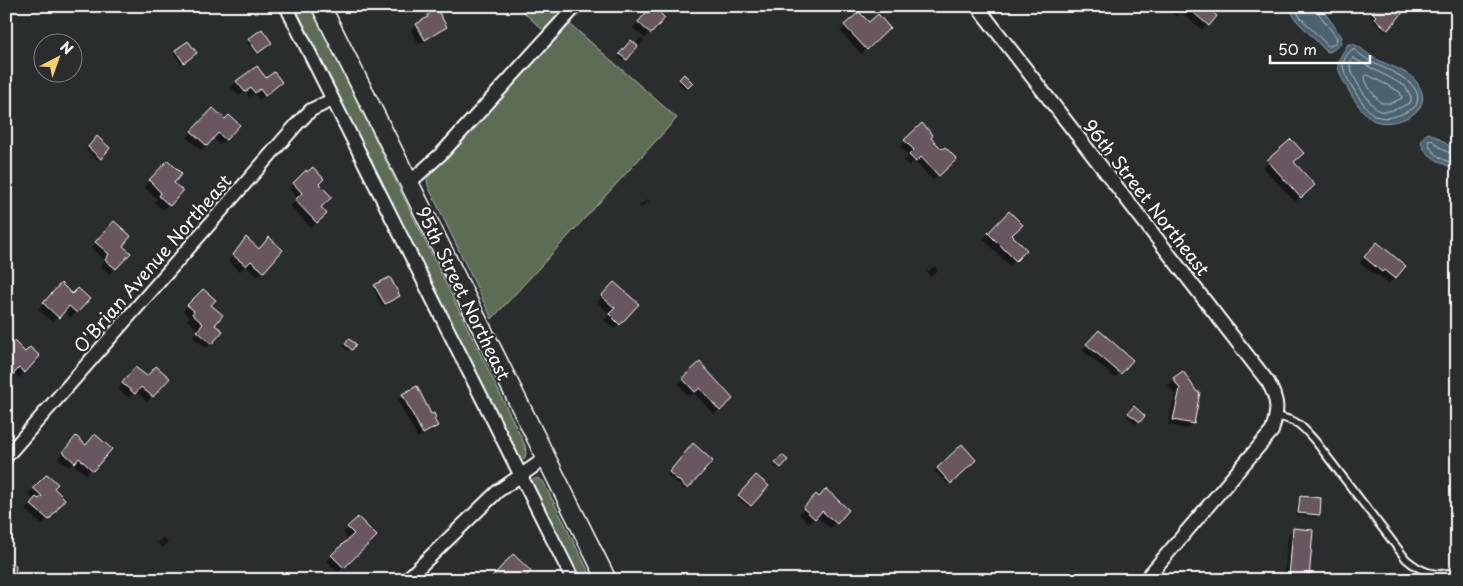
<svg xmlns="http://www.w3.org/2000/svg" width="1463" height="586" font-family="'Playpen Sans',sans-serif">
  <rect width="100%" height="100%" fill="#2a2d2e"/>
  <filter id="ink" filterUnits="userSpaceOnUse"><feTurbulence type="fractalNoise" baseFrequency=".02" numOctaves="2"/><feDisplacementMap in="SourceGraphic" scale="10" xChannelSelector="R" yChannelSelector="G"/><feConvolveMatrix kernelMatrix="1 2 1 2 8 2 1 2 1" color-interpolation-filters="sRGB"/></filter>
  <g filter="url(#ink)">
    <g fill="#5e6c54" stroke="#aeb6aa">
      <path d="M295 6H310L525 445 526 454 524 459 516 454Z"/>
      <path d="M517 6H568L545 32Z"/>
      <path d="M570 24 677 118 492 319 428 186 427 179 432 173Z"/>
      <path d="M537 478 543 481 593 580H578L531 485V481Z"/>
    </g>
    <g fill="#4c6370" stroke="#94a1a9">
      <path d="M1288 6H1320L1342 37 1340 45 1330 52 1326 51 1296 20Z"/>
      <path d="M1348 44C1358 43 1363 51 1371 56 1384 64 1400 68 1412 77 1417 81 1420 87 1422 93 1428 115 1392 127 1375 121 1363 117 1338 77 1338 65 1339 57 1344 51 1348 44Z"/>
      <path d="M1428 133C1435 134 1449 147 1457 151V170C1446 166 1406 147 1428 133Z"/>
    </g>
    <g fill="#0007">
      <path d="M646 6H667L660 14 650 33 645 38 633 28 647 13 644 11 647 9 645 8Z"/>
      <path d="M1165 6H1204L1215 16 1202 30 1181 12 1176 17Z"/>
      <path d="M1378 6 1404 9 1385 31 1373 21 1374 19 1370 15Z"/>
      <path d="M437 11 446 27 440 32 419 44 411 30 427 16Z"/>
      <path d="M868 24 883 34 861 54 840 31 845 26Z"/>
      <path d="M641 38 644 41 638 47 637 45 623 61 618 57 629 44H635Z"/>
      <path d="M249 40 268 45 255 54 247 42Z"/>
      <path d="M176 51 193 55 181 64 174 53Z"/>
      <path d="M684 76 692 83 685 90 678 82Z"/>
      <path d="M266 80 275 87 259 100 254 93 249 97 245 92 239 96 231 87 237 82Z"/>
      <path d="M207 115 225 139 220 145 213 138 201 150 187 138Z"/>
      <path d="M922 125 929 138 942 151 955 159 933 180 914 161 909 166 904 161 909 156 900 147Z"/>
      <path d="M97 138 108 148 97 160 86 150Z"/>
      <path d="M1291 140 1292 162 1313 185 1295 202 1263 167Z"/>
      <path d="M168 162 173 183 181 191 163 210 154 202 157 199 144 187Z"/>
      <path d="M306 172 317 184 320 207 326 214 311 228 290 206 298 199 289 189Z"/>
      <path d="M648 199 649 201 641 208 639 206Z"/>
      <path d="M1009 213 1010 235 1025 250 1010 266 983 239Z"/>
      <path d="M109 228 121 246 129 253 110 274 100 266 105 260 91 248Z"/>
      <path d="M246 239 259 250H281L258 277 245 266 240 271 228 261Z"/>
      <path d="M1372 249 1404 267 1389 284 1378 275 1376 276 1360 263Z"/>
      <path d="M935 266 938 271 930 277 927 272Z"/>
      <path d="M614 284 619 324 614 329 604 320 610 314 597 302Z"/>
      <path d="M375 286 398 296 382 306 373 288Z"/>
      <path d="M55 290 72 295 88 299 71 318 63 311 52 322 38 309Z"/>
      <path d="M203 291 210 305 213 325 211 343 206 348 193 337 198 330 187 320 190 317 183 311Z"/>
      <path d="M1094 337 1120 373 1115 378 1082 350Z"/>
      <path d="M346 343 351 349 349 351 343 347Z"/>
      <path d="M6 349 25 353 39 356 19 378 13 372 6 380Z"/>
      <path d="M700 363 726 404 714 415 694 393 689 397 678 384Z"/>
      <path d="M1183 373 1196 393H1199L1192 424 1187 429 1168 425 1175 395 1168 385Z"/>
      <path d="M130 374 152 396 147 402 135 391 129 398 118 389Z"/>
      <path d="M403 395 433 419 436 426 431 432 417 438 398 400Z"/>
      <path d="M1134 408 1143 416 1136 424 1127 416Z"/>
      <path d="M71 443 85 446 110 449 86 475 73 463 69 467 58 458Z"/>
      <path d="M693 445 711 461 685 490 667 475Z"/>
      <path d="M961 446 974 460 948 485 935 471Z"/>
      <path d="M782 457 786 460 777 469 774 466Z"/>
      <path d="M756 476 767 486 748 507 737 498Z"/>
      <path d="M36 485 52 489 64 499 42 525 25 510 35 500 28 494Z"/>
      <path d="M816 496 836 523 830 528 816 516 809 523 799 514Z"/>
      <path d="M1300 497 1319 515 1316 517 1296 515 1298 500Z"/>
      <path d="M358 519 375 536 338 573 327 561 349 540 343 533Z"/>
      <path d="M1294 529 1308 578 1306 580H1284L1288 535Z"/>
      <path d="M163 537 168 542 163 548 157 543Z"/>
      <path d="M303 570 306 572 299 578 297 576Z"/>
    </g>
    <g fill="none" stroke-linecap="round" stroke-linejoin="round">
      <g stroke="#b7c1c6" stroke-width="1">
        <path d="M1294 6 1300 17 1328 46H1331L1336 42 1337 38 1317 11V6"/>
        <path d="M1353 49C1358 52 1363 57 1368 60 1382 69 1424 80 1417 103 1416 108 1410 110 1406 112 1398 116 1385 120 1376 116 1366 112 1343 75 1343 65 1344 58 1348 52 1353 49Z"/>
        <path d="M1353 58 1405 86 1411 97V102C1402 107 1391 113 1380 111 1372 109 1350 74 1350 65 1350 62 1351 61 1353 58Z"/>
        <path d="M1368 75 1400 92 1402 98 1392 103H1381C1374 95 1365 85 1365 76Z"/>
        <path d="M1457 155C1447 154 1438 146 1431 139L1428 140C1430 155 1444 160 1457 165"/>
      </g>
    </g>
    <g fill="#685761" stroke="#fff">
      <path d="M650 6H669L663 13 656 7 655 8 665 18 651 34 638 22 651 7Z"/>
      <path d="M1175 6H1206L1217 16 1209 26 1187 7 1182 12Z"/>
      <path d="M1377 6H1403L1406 9 1388 30 1374 18 1376 16 1372 12Z"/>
      <path d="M437 9 447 27 425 40 416 24 428 17 427 15Z"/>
      <path d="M859 12 869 22 878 14 890 28 867 50 844 25Z"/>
      <path d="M262 29 272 43 258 53 248 39Z"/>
      <path d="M631 40 638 46 627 60 619 54Z"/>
      <path d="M188 41 197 53 184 63 175 50Z"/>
      <path d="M257 66 266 78 274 72 282 82 265 96 260 89 255 93 251 88 245 92 236 81Z"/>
      <path d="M684 74 693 83 688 88 679 79Z"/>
      <path d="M213 108 225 119 229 115 240 125 226 140 218 133 207 146 191 131Z"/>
      <path d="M922 123 933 135 931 138 942 149 945 147 957 159 939 176 921 157 916 162 909 155 914 150 904 140Z"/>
      <path d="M97 136 110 148 101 159 88 147Z"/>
      <path d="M1291 139 1304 153 1294 162 1315 185 1301 198 1267 160Z"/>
      <path d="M168 160 182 174 174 183 183 191 170 206 159 196 161 193 149 180Z"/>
      <path d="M313 167 324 179 319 184 332 197 321 207 327 214 317 223 295 200 302 193 293 183 306 170 307 172Z"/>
      <path d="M1009 211 1023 225 1012 235 1027 250 1016 261 988 233Z"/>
      <path d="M114 221 131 236 123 246 131 253 116 269 105 260 109 254 95 242Z"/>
      <path d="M246 237 259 249 269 237 283 250 264 272 251 261 246 266 233 255Z"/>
      <path d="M1377 242 1406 266 1395 279 1384 270 1382 272 1364 257Z"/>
      <path d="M390 277 400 296 385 304 374 285Z"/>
      <path d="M614 282 639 304 620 325 609 314 615 308 601 296Z"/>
      <path d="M61 283 72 294 78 288 90 299 77 313 69 306 59 318 43 303Z"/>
      <path d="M203 289 216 300 211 305 223 315 215 325 223 331 212 344 197 331 203 324 192 314 194 311 187 305Z"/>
      <path d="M1099 330 1133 360 1121 374 1086 344Z"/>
      <path d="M349 339 356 344 352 350 345 344Z"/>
      <path d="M13 340 25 352 30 347 40 356 25 373 19 368 10 378 6 375V347Z"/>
      <path d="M700 362 733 399 720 411 700 388 695 392 682 378Z"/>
      <path d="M156 366 170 378 153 397 141 387 135 394 122 383 135 367 147 376Z"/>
      <path d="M1183 371 1197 392H1200L1194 424 1173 420 1180 389 1173 378Z"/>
      <path d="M417 386 431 414 434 413 436 418 434 419 438 426 423 434 402 394Z"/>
      <path d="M1134 406 1145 416 1140 422 1128 413Z"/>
      <path d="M95 434 112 449 93 471 79 458 75 463 63 452 76 436 86 445Z"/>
      <path d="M693 443 713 461 688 489 669 472Z"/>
      <path d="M962 444 976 460 951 484 937 468Z"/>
      <path d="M782 455 788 460 781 468 775 463Z"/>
      <path d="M47 474 58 484 54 488 65 499 49 520 30 504 36 497 39 499 42 496 33 488Z"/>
      <path d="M756 475 769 486 751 506 738 495Z"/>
      <path d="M826 489 849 510 837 524 822 511 815 519 803 508 816 494 819 497Z"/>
      <path d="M1300 496 1321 498 1320 515 1298 513Z"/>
      <path d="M358 517 377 536 344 568 331 555 354 534 347 527Z"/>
      <path d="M1293 528 1313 530 1309 579 1289 577Z"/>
      <path d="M513 554 531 571 523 580H489Z"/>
      <path d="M6 564 16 565 15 580H6Z"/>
    </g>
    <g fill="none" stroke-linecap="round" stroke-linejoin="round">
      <defs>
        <path id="service" d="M1276 416C1299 421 1301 425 1316 442L1406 559C1421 572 1436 578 1457 571"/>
        <g id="minor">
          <path d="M286 6 573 580"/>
          <path d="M977 6 1268 382C1279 402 1278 410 1272 431L1145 580"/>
          <path d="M409 183 442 153 576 6"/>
          <path d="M6 457 298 123 311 110 332 100"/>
          <path d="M406 580 498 491 546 458"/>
        </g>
        <path id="secondary" d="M321 6 607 580"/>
      </defs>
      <use href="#service" stroke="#fff" stroke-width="10"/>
      <use href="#minor" stroke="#fff" stroke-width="16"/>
      <use href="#secondary" stroke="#fff" stroke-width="21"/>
      <use href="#service" stroke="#2a2d2e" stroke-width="6"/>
      <use href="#minor" stroke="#2a2d2e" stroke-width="12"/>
      <use href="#secondary" stroke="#2a2d2e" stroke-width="18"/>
    </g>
  </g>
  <g text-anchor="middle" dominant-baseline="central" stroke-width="4.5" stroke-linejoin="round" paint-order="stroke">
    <g font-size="18" fill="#fff" stroke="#2a2d2e">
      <text transform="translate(1147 197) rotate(52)">96th Street Northeast</text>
      <text transform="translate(152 263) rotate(-49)">O'Brian Avenue Northeast</text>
      <text transform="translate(464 293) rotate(64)">95th Street Northeast</text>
    </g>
  </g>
  <rect width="1463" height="586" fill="none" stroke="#2a2d2e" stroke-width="25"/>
  <rect x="12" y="12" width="1438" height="561" fill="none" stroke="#fff" stroke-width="2" filter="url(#ink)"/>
  <g transform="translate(58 58) rotate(41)"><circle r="24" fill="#2a2d2e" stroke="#7f8182"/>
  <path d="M0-4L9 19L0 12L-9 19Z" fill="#ffd166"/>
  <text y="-8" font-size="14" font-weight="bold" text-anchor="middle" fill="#ffffff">N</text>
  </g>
  <path d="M1270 55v8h100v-8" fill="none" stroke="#ffffff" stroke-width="2.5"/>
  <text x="1278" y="55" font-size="15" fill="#ffffff" stroke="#2a2d2e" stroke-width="4" paint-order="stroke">50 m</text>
</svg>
